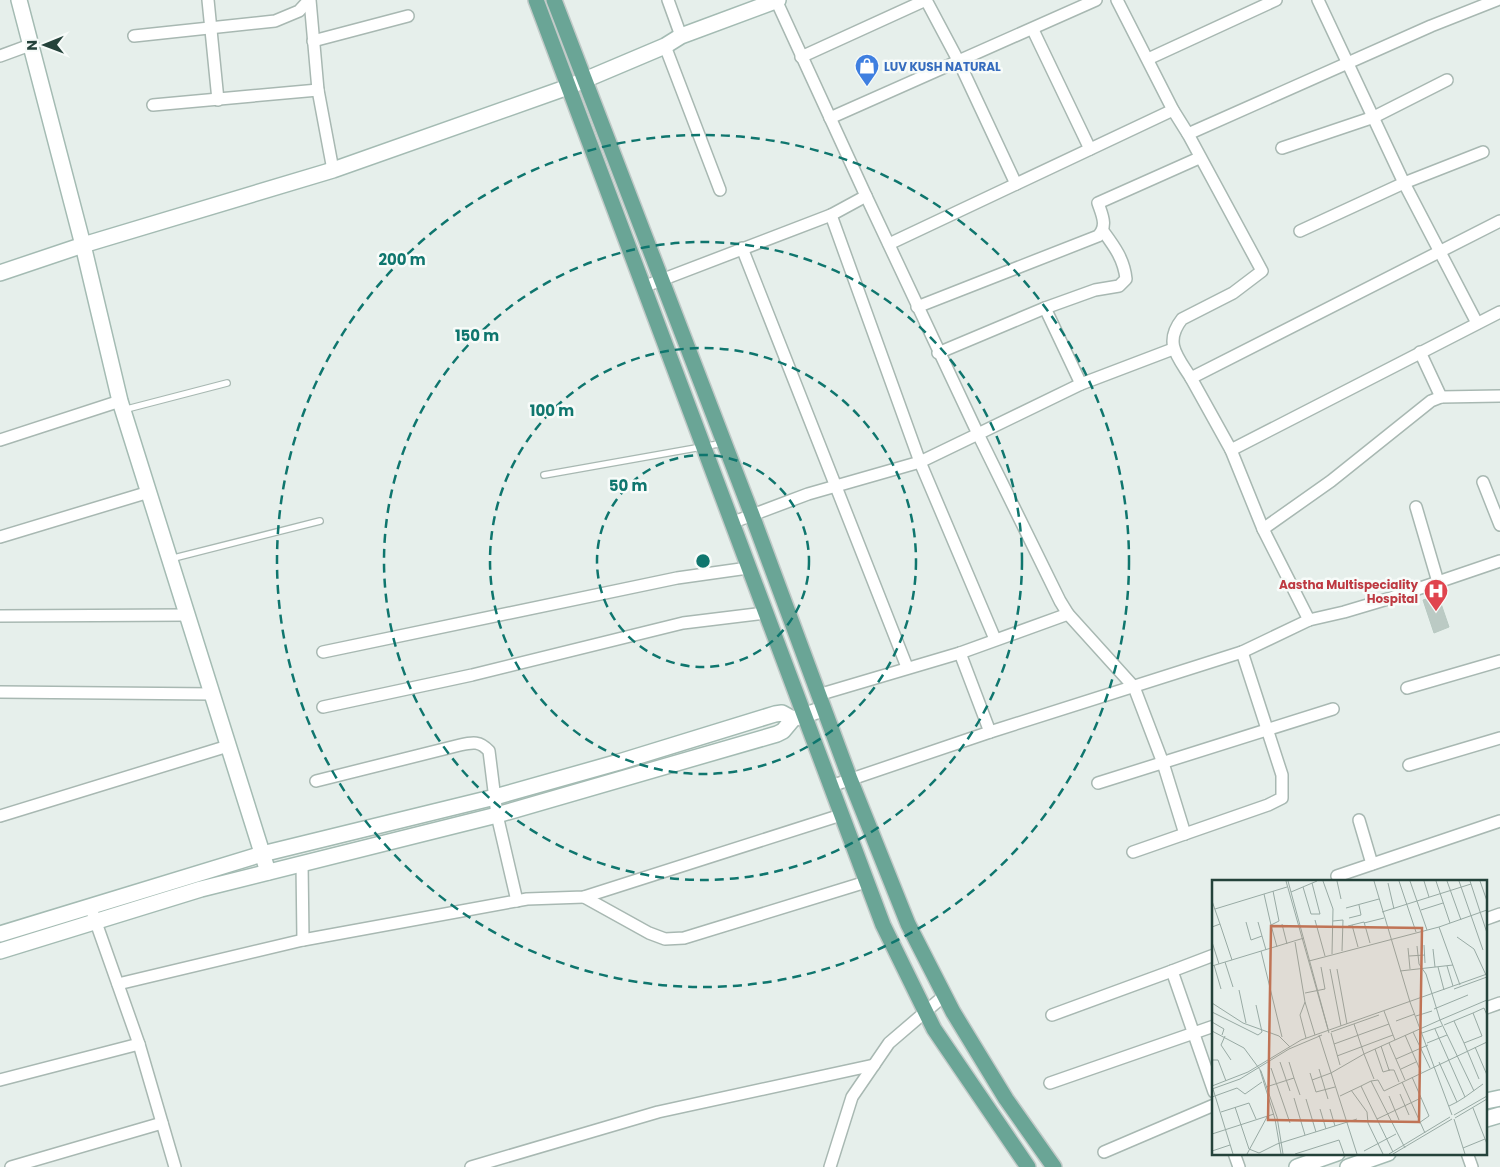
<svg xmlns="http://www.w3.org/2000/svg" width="1500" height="1167" font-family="Poppins,sans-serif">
  <rect width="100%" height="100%" fill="#e6efeb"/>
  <path fill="#bbcac4" stroke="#b8c9c2" d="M1438 595 1449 627 1434 633 1423 600Z"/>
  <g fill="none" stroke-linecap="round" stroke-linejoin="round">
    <defs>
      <g id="lane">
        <path d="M123 410 227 383"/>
        <path d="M544 475 724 443"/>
        <path d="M170 559 320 521"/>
      </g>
      <g id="street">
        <path d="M208 0 218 100"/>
        <path d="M310 0 318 90 333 170"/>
        <path d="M668 0 681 36"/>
        <path d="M776 0 866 196 831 215"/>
        <path d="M1117 0 1173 110 1188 134 1262 271 1233 293 1182 319C1163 343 1178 357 1191 378L1500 221"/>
        <path d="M1318 0 1404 183 1477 323"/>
        <path d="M1033 30 1090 149"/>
        <path d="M134 36 275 21 299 11 309 0"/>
        <path d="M313 41 408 16"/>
        <path d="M665 46 720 190"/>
        <path d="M0 56 30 45"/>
        <path d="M801 57 926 0 959 62 1016 184"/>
        <path d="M1148 59 1276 0"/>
        <path d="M153 105 318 90"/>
        <path d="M830 118 1096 0"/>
        <path d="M1188 134 1431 26 1497 0"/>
        <path d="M1282 148 1374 117 1447 80"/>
        <path d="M1300 231 1404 183 1483 152"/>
        <path d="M889 244 1173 110"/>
        <path d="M742 248 907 667"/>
        <path d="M643 287 831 215 920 462 995 639"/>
        <path d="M917 307 1098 236C1108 226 1102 215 1098 203L1199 158"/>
        <path d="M1045 308 1081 384"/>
        <path d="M1173 349 1081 384 978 434 1060 601 1068 614 1134 687 1163 763 1185 834"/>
        <path d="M1420 352 1441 397"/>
        <path d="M938 353 1045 308 1095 290 1119 286 1126 279C1124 259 1114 246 1103 231"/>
        <path d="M1191 378 1231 450 1500 312"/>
        <path d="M0 440 120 401"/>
        <path d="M1231 450 1263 529 1309 620"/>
        <path d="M1483 482 1500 525"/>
        <path d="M1416 507 1438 582"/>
        <path d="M731 523 808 494 920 462 978 434 866 196"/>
        <path d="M1263 529 1331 481 1431 401 1441 397 1500 396"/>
        <path d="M0 537 149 492"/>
        <path d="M0 616 188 615"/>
        <path d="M323 652 677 578 748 568"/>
        <path d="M960 653 990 732"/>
        <path d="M1407 688 1500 661"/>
        <path d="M0 692 213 694"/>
        <path d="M818 695 960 653 1068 614"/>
        <path d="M323 707 472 675 683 623 765 613"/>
        <path d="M1409 765 1500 738"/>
        <path d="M316 781 460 745C473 742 480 741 489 751L497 815 517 901"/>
        <path d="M1098 783 1333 709"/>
        <path d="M831 786 990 732 1242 652 1309 620 1344 612 1391 598 1500 561"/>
        <path d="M0 816 228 746"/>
        <path d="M1359 820 1372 864"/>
        <path d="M1133 852 1268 805 1282 798V775L1242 652"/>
        <path d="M302 863 303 940"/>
        <path d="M1337 876 1500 821"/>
        <path d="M584 897 649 933 665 939 684 938 866 882"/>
        <path d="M93 914 139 1044 175 1167"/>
        <path d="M1486 919 1500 914"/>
        <path d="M1214 955 1172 971 1214 1092"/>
        <path d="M118 984 303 940 527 899 584 897 841 815"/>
        <path d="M1486 1008 1500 1003"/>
        <path d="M1052 1015 1172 971"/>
        <path d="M0 1080 139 1044"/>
        <path d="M1050 1083 1214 1026"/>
        <path d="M1104 1152 1214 1105"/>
        <path d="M1234 1153 1239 1167"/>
        <path d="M1467 1153 1472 1167"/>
        <path d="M11 1167 162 1123"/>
        <path d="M471 1167 658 1112 874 1065"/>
        <path d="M830 1167 852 1097 889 1043 945 995"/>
      </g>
      <g id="secondary">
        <path d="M19 0 83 245 120 401 268 872"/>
        <path d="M0 273 83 245 333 170 568 87 665 46 681 36 778 0"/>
        <path d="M0 934 262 854 495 797 619 762 775 714 782 713 793 719"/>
        <path d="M0 951 201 889 497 815 777 734 783 731 793 719 823 709"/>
        <path d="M1486 1101 1500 1098"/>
        <path d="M1486 1119 1500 1115"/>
        <path d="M1297 1167 1337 1153"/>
        <path d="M1348 1167 1388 1153"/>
      </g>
      <g id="primary">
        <path d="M536 0 883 925 934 1029 1028 1167"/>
        <path d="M554 0 752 515 850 779 908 924 953 1012 1006 1099 1054 1167"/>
      </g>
    </defs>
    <use href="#lane" stroke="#a8b8b2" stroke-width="8"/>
    <use href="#street" stroke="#a8b8b2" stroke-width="14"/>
    <use href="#secondary" stroke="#a4bbb3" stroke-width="18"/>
    <use href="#primary" stroke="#c2cac8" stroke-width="18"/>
    <use href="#lane" stroke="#fff" stroke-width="5.5"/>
    <use href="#street" stroke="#fff" stroke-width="11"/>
    <use href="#secondary" stroke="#fff" stroke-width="15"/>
    <use href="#primary" stroke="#6aa596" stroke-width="15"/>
  </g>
  <g fill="none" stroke="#0f766e" stroke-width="2.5" stroke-dasharray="9 6">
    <circle cx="703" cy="561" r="106"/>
    <circle cx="703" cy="561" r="213"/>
    <circle cx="703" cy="561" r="319"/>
    <circle cx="703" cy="561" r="426"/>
  </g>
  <defs>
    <symbol id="shop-pin" viewBox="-11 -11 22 30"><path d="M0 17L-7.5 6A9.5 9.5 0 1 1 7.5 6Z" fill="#3f7fe0" stroke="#f7fbf9"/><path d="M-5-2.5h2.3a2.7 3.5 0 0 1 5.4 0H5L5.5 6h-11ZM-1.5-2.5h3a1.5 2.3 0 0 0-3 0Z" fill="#fff"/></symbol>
    <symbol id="hospital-pin" viewBox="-11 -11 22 30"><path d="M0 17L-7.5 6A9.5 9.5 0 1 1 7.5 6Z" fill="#e0444e" stroke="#f7fbf9"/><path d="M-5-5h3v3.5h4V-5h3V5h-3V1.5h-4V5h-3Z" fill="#fff"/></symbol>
  </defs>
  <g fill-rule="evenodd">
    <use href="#shop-pin" x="853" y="52" width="28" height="38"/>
    <use href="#hospital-pin" x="1422" y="577" width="28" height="38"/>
  </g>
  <g text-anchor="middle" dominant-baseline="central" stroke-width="5" stroke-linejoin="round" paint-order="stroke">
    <g font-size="12" font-weight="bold" fill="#366cbe" stroke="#f7fbf9" text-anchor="start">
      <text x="884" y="66">LUV KUSH NATURAL</text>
    </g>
    <g font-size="12" font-weight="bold" fill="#be3a42" stroke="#f7fbf9" text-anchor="end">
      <text x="1418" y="584">Aastha Multispeciality<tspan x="1418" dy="14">Hospital</tspan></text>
    </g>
  </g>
  <g transform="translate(1212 880)">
    <rect width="275" height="275" fill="#e6efeb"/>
    <path fill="none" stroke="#98aaa4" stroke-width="1" d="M74 1 117 153M76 1 116 149M111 1 121 29 120 74M125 1 129 19M162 1 198 122 240 235M187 1 204 52M198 1 215 50M212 1 217 17M224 1 238 43M235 1 249 40M247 1 271 70M258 1 275 53M268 1 275 21M176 3 182 29M91 7 99 34H108L100 3M79 12 105 1M52 14 59 45 67 41 61 11M0 21 8 44 0 47M134 28 167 19M3 29 75 7M209 30 231 23M170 32 259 4M137 38 149 35 147 25M103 40 113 76M121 41 131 40 130 71M34 42 39 60 50 56M46 42 54 70M152 43 172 38M8 44 20 80M70 44 75 64M59 45 65 67M140 45 146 67M136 46 152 42 158 63M227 47 248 105M245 57 262 69 274 95M0 62 7 84M83 62 93 122 103 155M212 65 213 83M205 66 207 84 214 94 228 140 275 120M196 68 198 89M221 69 223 87M49 71 70 157M197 76 213 75M97 81 227 47 275 30M13 82 21 107M2 85 9 109M0 86 92 58M235 86 241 106M226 87 232 110M118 89 129 146M125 89 135 144M188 91 241 85M242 109 275 97M27 110 34 143M93 113 113 109 109 87M93 122 88 135 94 158M0 123 31 143 67 156 78 167M222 129 256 115M0 132 46 155 50 152 44 125M261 133 272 128 275 135M204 136 220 131M184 141 203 134M242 141 252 163M0 142 12 149 10 155M142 144 152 174 183 160M232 145 261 133 270 156 252 163 267 199M223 149 253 217 245 222M0 151 32 168 49 191 65 237 71 274M119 152 167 135M201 152 218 188M119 153 128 185M210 153 230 146M107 155 145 274M181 155 183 160 228 140 262 211M193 155 209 192M13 156 9 165 19 180M177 163 193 200M215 163 235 155M122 164 177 144M169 166 177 190H182L187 202M263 167 275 195M163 169 171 192 178 190M125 176 181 155 172 131M184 179 216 165M0 180H6L14 201M68 182 78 211M77 182 82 198M227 182 245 222 237 226M59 188 78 243M107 189 116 219M189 189 204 182M48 190 63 239 69 274M98 193 104 212 123 207M200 197 217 236 207 243M100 200 119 193 152 174 162 199M159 201 149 206 181 272M190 202 213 253M0 206 36 192 89 160 275 94M54 207 82 198 88 215M0 209 28 199 77 169 110 155M1 209 21 274M139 210 155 232 156 243 171 274M188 214 197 235M128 216 149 206M177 216 187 240M0 217 25 208 33 214 50 202M253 217 271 204M82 218 93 255M94 219 104 252M23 227 37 269 47 273M261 228 275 264M108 229 114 249M118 229 123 246M9 232 37 223 44 239M242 235 275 216M243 238 275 219M165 239 209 218M242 239 253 274M0 254 62 234M193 268 159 201 166 200 172 211 275 162M251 268 273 259M0 271 18 265M152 271 184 254M47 273 65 264 145 239M35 274 55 237M83 274 127 260 132 274M177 274 238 237M181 274 240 239"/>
    <path fill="#c07456" fill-opacity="0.15" stroke="#c07456" stroke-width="2.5" d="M59 46 210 48 207 242 56 240Z"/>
    <rect width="275" height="275" fill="none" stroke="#24423a" stroke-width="2.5"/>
  </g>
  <circle cx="703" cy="561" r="8" fill="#0f766e" stroke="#f7fbf9" stroke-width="2.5"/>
  <g font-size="15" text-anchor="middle" font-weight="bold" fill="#0f766e" stroke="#f7fbf9" stroke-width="5" stroke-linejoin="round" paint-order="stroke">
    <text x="402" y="265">200 m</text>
    <text x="477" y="341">150 m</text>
    <text x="552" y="416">100 m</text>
    <text x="628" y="491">50 m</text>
  </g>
  <g transform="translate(45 45) rotate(269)" stroke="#f7fbf9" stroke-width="4" paint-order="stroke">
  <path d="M0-4L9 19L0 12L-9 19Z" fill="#24423a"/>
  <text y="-8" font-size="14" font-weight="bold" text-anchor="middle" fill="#24423a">N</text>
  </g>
</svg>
